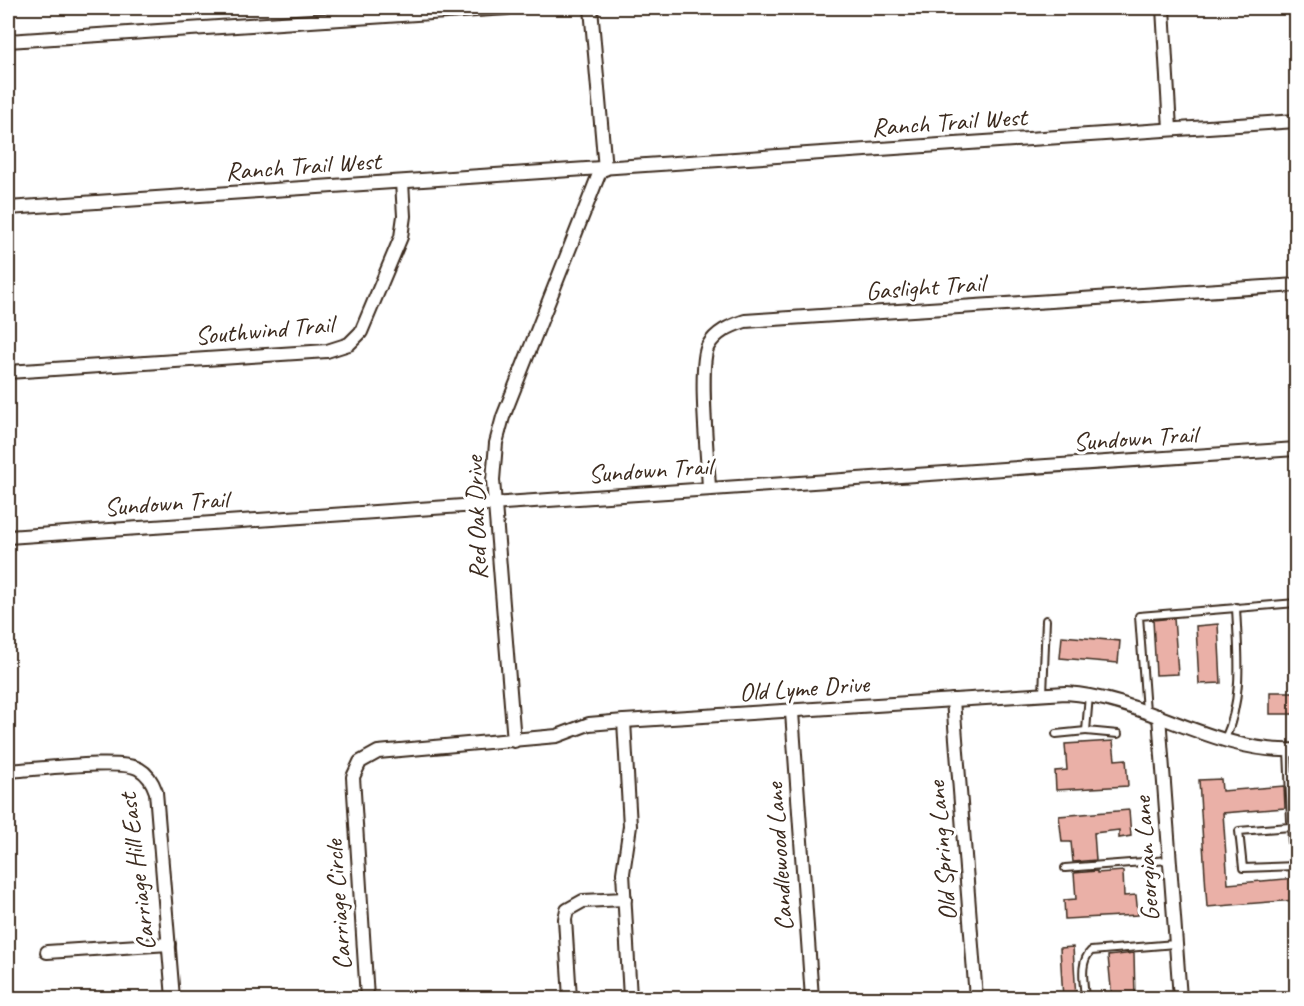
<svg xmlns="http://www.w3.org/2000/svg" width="1304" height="1006" font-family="Caveat,sans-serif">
  <rect width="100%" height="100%" fill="#fff"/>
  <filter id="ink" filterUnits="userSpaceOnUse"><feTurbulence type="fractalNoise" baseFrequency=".0167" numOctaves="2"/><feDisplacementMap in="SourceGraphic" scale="12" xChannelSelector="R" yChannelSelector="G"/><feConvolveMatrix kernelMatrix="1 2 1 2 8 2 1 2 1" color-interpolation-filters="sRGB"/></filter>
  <g filter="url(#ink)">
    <g fill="#eab0a7" stroke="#3b2a1e" stroke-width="1.5">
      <path d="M1174 618 1178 674 1156 675 1153 620Z"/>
      <path d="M1218 624 1221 683 1199 684 1196 626Z"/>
      <path d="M1062 636 1120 641 1118 663 1060 658Z"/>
      <rect x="1270" y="692" width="26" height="22"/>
      <path d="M1113 741 1115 760 1126 759 1128 786 1056 790 1055 771 1067 770 1065 744Z"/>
      <path d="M1221 779 1222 791 1284 786 1285 808 1223 813 1228 884 1296 878V900L1207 907 1199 780Z"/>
      <path d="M1129 810 1131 836 1119 838V830L1094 833 1096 860 1073 862 1071 842H1062L1059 816Z"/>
      <path d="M1097 871V873L1123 871 1124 896 1136 895 1138 915 1065 919 1064 900 1076 899 1074 873Z"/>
      <path d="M1073 947 1076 999H1063L1060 948Z"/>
      <path d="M1134 953 1135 999H1112L1108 956Z"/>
    </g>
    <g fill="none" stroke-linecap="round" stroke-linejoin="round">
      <defs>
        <g id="service">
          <path d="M1043 694 1046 620"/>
          <path d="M1146 711 1139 616 1296 603"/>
          <path d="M1086 731 1118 734"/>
          <path d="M1056 734 1086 731 1089 695"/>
          <path d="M1225 739C1244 697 1238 653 1236 607"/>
          <path d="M1288 750 1293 867"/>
          <path d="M1290 827 1239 831 1243 868 1296 866"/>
          <path d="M1065 868 1169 860"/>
          <path d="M1085 998C1084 983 1079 962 1091 951L1175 944"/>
        </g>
        <g id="minor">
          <path d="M591 8 605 169"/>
          <path d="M1163 8 1170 129"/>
          <path d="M8 41 507 8"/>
          <path d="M8 208 1296 121"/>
          <path d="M8 372 327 351 349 344 361 332 401 237 404 216 402 182"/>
          <path d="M709 488C708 461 698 365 708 346 716 332 730 326 745 321L1296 285"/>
          <path d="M8 537 1296 449"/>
          <path d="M953 700 976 998"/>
          <path d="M792 712 812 998"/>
          <path d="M1159 716 1180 998"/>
          <path d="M624 721 630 826 623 873 630 998"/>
          <path d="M514 741 493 480 496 443 503 417 601 169"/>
          <path d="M8 771C33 770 121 758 139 769 148 774 153 783 156 792L173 998"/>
          <path d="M47 952 169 944"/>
          <path d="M367 998 353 777 360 762 378 752 557 736 589 724 624 721 1066 693C1146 698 1215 754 1296 750"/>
          <path d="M570 998 565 919 567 910 583 901 625 899"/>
        </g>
      </defs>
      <use href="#service" stroke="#3b2a1e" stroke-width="10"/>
      <use href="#minor" stroke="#3b2a1e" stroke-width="16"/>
      <use href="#service" stroke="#fff" stroke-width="6"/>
      <use href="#minor" stroke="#fff" stroke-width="12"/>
    </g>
  </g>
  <g text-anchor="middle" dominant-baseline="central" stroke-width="6" stroke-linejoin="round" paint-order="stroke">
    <g font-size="26" fill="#3b2a1e" stroke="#fff">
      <text transform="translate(949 122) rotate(-4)">Ranch Trail West</text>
      <text transform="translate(303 166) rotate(-4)">Ranch Trail West</text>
      <text transform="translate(925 287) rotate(-4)">Gaslight Trail</text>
      <text transform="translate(264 330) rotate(-5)">Southwind Trail</text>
      <text transform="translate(1135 438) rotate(-4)">Sundown Trail</text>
      <text transform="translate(650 470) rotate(-4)">Sundown Trail</text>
      <text transform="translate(166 503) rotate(-4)">Sundown Trail</text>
      <text transform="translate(476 518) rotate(-92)">Red Oak Drive</text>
      <text transform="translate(804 688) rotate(-4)">Old Lyme Drive</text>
      <text transform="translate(942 851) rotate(-95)">Old Spring Lane</text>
      <text transform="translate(779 857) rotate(-94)">Candlewood Lane</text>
      <text transform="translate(1146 859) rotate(-94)">Georgian Lane</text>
      <text transform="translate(137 872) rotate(-97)">Carriage Hill East</text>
      <text transform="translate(338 905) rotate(-94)">Carriage Circle</text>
    </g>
  </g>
  <rect width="1304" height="1006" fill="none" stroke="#fff" stroke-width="30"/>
  <rect x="15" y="15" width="1274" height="976" fill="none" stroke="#3b2a1e" stroke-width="2" filter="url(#ink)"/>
</svg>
